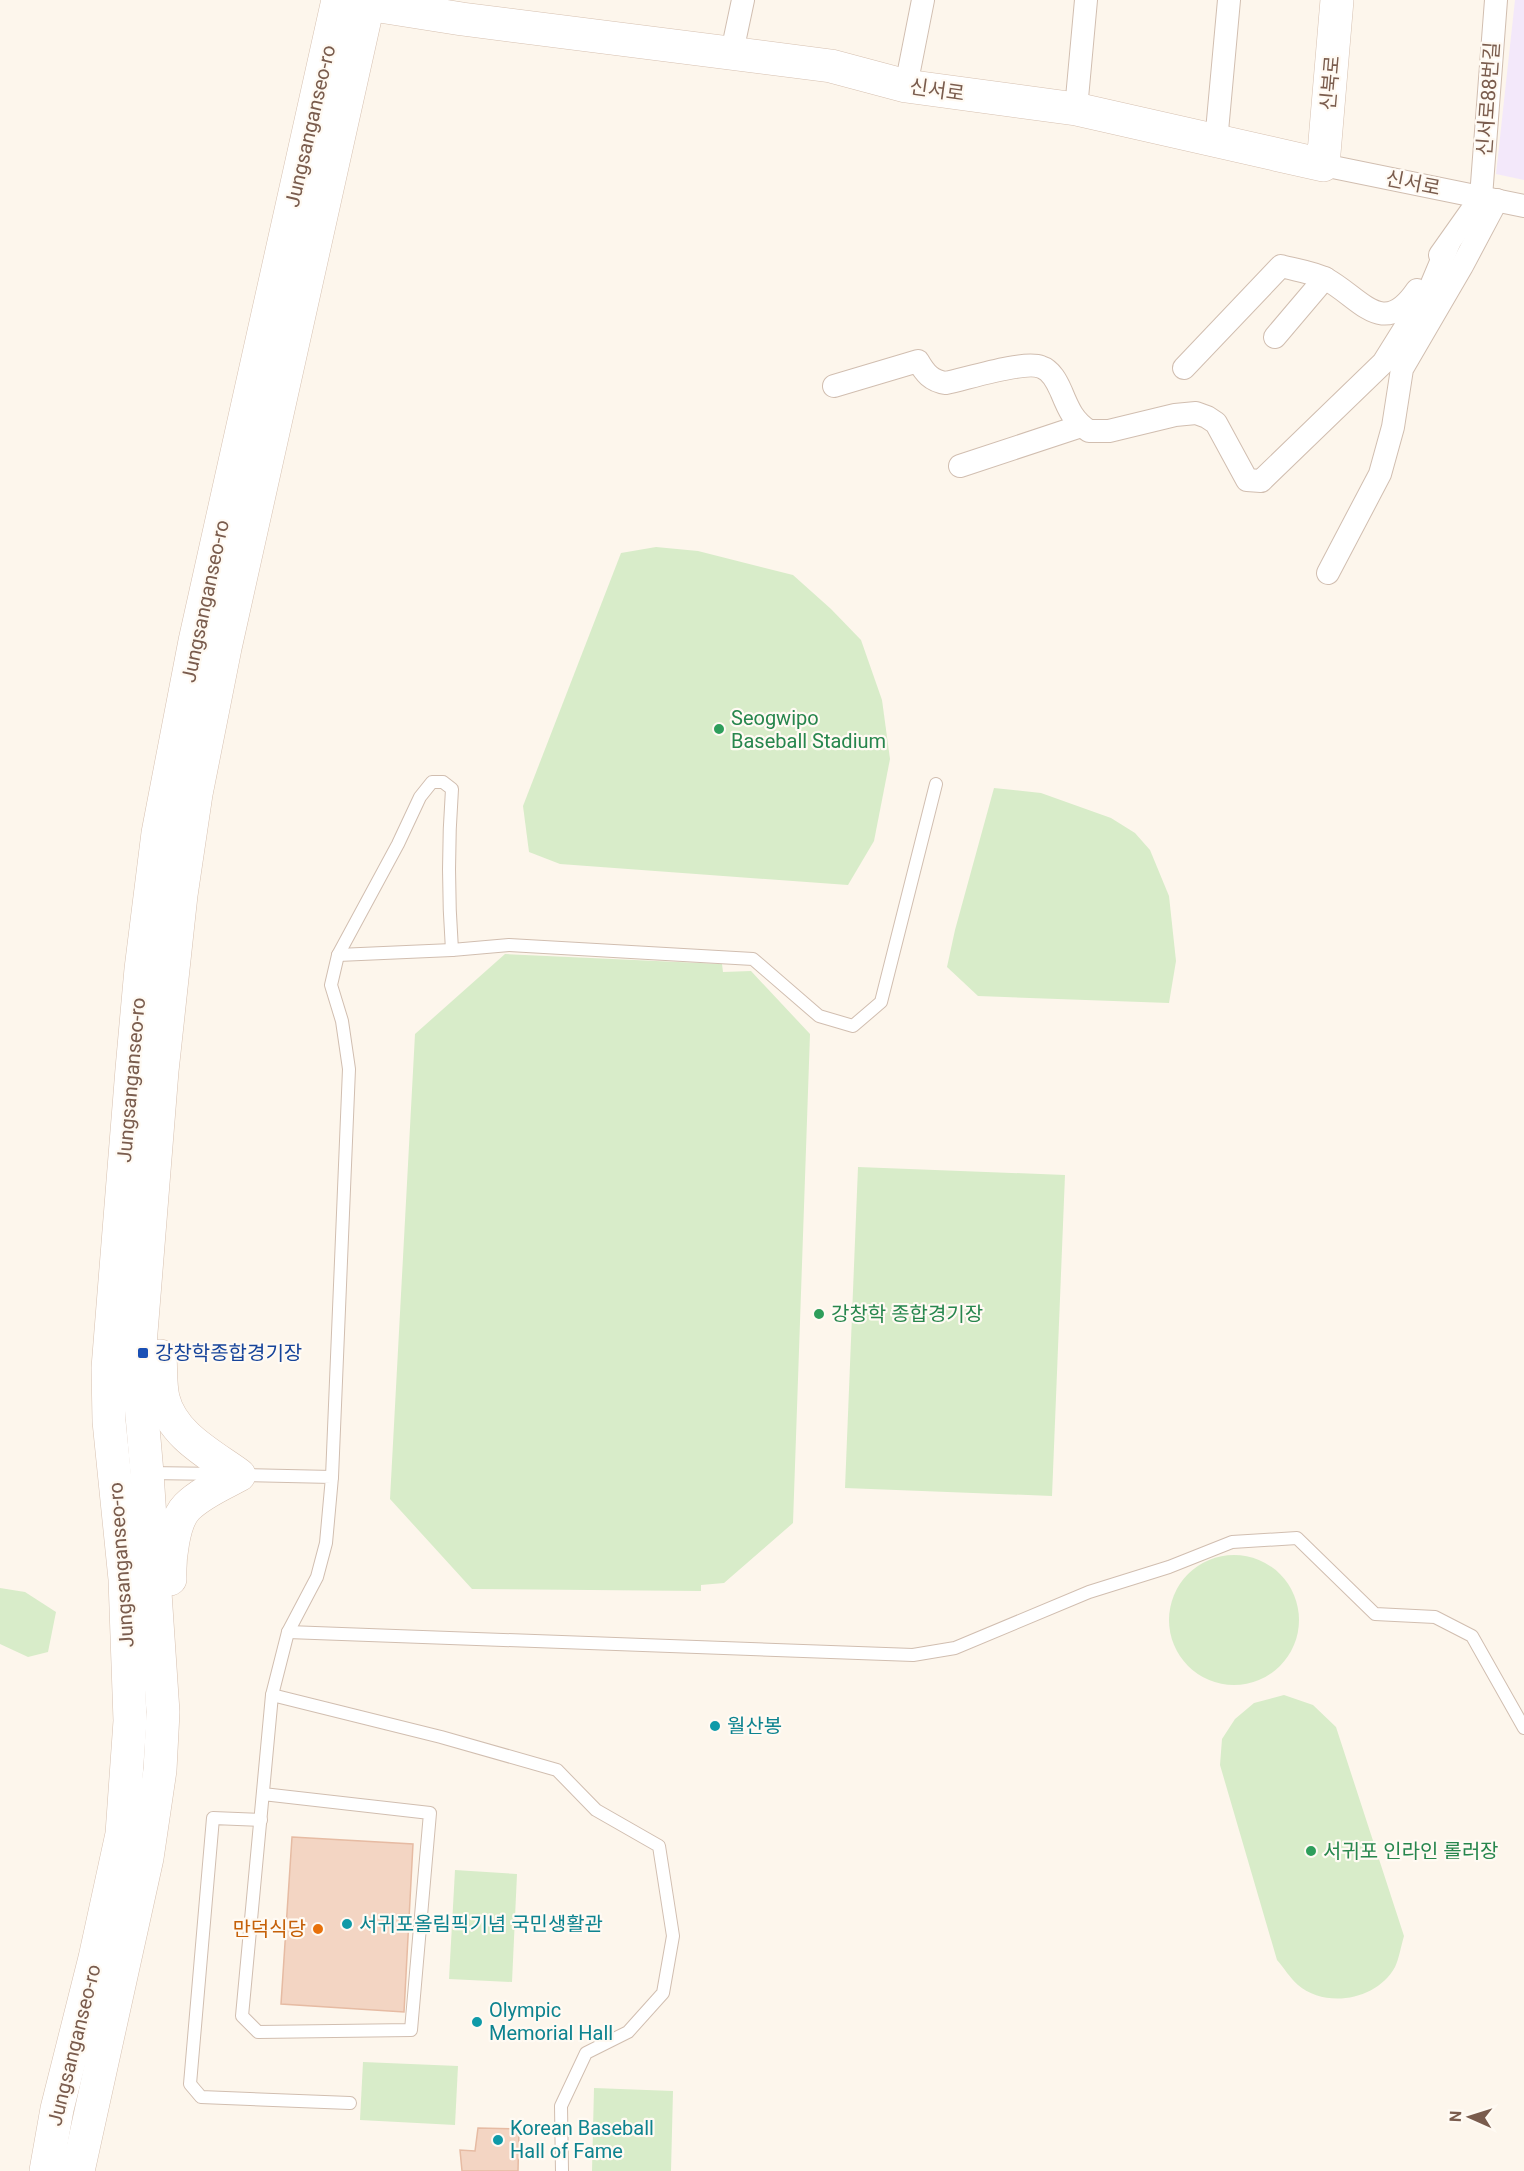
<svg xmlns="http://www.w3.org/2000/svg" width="1524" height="2171" font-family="Roboto,'Noto Sans KR',sans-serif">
  <rect width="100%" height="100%" fill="#fdf6ec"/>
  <path fill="#f3e8fa" d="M1515 0H1524V180L1496 174Z"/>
  <g fill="#d8ecc9">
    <path d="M656 547 698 551 793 575 831 609 861 640 882 700 890 759 874 841 848 885 560 864 529 852 523 806 621 553Z"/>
    <path d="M994 788 1041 793 1111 818 1135 833 1150 850 1169 896 1176 961 1169 1003 978 996 947 967 955 930Z"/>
    <path d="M505 954 722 964 723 972 751 971 810 1034 793 1523 724 1583 701 1585V1591L472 1589 390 1499 415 1034Z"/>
    <path d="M858 1167 1065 1175 1052 1496 845 1488Z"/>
    <circle cx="1234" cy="1620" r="65"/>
    <path d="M0 1588 25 1592 56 1612 48 1652 28 1657 0 1644Z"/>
    <path d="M1284 1695 1313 1705 1336 1727 1404 1936C1401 1946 1399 1959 1395 1967 1377 2000 1326 2009 1298 1985 1290 1978 1284 1968 1277 1960L1220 1765 1222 1739 1235 1719 1254 1703Z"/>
    <path d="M455 1870 517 1874 512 1982 449 1979Z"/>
    <path d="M363 2062 458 2066 455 2125 360 2120Z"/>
    <path d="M594 2088 673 2091 671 2171H592Z"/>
  </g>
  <g fill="#f3d5c3" stroke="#e6bba3" stroke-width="1.5">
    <path d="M292 1837 413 1844 404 2012 281 2004Z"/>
    <path d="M478 2128 519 2129 518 2171H462L460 2150 475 2151Z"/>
  </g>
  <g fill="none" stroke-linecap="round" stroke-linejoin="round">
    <defs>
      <g id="lane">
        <path d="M338 955 452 950"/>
        <path d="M148 1473 221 1474"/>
        <path d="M241 1475 332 1477 326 1543 317 1577 288 1632 272 1695 242 2016 258 2032 411 2030 430 1813 263 1794"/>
        <path d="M332 1477 349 1069 342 1021 331 985 338 955 398 844 420 797 432 782H443L452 789C448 843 448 896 452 950L509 945 753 959 819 1016 853 1026 881 1002 936 784"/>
        <path d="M288 1632 913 1655 955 1648 1089 1592 1169 1567 1232 1542 1297 1538 1375 1614 1435 1617 1472 1636 1524 1728"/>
        <path d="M272 1695 441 1737 557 1770 596 1810 659 1846 673 1936 663 1993 628 2032 586 2053 561 2106 562 2171"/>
        <path d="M261 1820 213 1818 190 2084 201 2097 350 2103"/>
      </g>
      <g id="street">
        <path d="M732 52 743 0"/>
        <path d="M906 86 923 0"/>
        <path d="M1076 109 1086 0"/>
        <path d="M1216 142 1229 0"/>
        <path d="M1323 165 1524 206"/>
        <path d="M1440 255 1481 197 1496 0"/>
        <path d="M1275 337 1325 278"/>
        <path d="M1184 368 1281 266C1295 270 1313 272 1326 279 1361 298 1383 340 1417 290"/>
        <path d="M834 386 918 361C925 373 931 381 946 383 966 379 1024 360 1041 367 1051 370 1057 382 1061 391 1068 408 1073 421 1089 431H1109L1175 415 1196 413 1207 417 1216 423 1247 480 1261 481 1383 363 1431 286 1449 243"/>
        <path d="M960 466 1081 426"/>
        <path d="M1328 573 1380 474 1393 427 1402 369 1462 266 1497 200"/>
      </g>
      <g id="secondary">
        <path d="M348 1 462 19 831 66 906 86 1076 109 1323 165 1337 0"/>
        <path d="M160 1356C161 1369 160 1385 163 1398 172 1435 210 1454 239 1475 222 1484 201 1493 187 1507 173 1521 169 1560 170 1579"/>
        <path d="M46 2171 57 2109 95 1958 122 1834 130 1721 125 1579 109 1421 108 1368 132 1069 141 969 158 833 195 641 338 0"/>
        <path d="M78 2171 147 1858 160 1770 163 1712 147 1473 138 1370 162 1071 181 895 196 794 225 648 369 0"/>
      </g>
    </defs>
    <use href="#lane" stroke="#d1beb0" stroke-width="14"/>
    <use href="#street" stroke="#d1beb0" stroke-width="24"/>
    <use href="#secondary" stroke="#d6c0b0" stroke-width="34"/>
    <use href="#lane" stroke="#fff" stroke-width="12"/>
    <use href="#street" stroke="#fff" stroke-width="22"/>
    <use href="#secondary" stroke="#fff" stroke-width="33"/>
  </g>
  <g fill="#2e9e5b" stroke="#fffaf3" stroke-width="2">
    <circle cx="719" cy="729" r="6"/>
    <circle cx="819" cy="1314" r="6"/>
    <circle cx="1311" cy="1851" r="6"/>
  </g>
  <rect fill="#1a4fb4" stroke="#fffaf3" stroke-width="2" x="137" y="1347" width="12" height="12" rx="3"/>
  <g fill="#0f9aa8" stroke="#fffaf3" stroke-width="2">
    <circle cx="715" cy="1726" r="6"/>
    <circle cx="347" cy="1924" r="6"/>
    <circle cx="477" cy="2022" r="6"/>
    <circle cx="498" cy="2140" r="6"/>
  </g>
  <circle fill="#e8710a" stroke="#fffaf3" stroke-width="2" cx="318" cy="1929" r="6"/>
  <g text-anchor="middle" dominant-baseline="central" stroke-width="4.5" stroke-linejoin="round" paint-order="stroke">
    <g font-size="20" fill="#7a5c4d" stroke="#fffaf3">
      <text transform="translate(1330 83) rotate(-85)">신북로</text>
      <text transform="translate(937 90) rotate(8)">신서로</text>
      <text transform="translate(1488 99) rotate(-86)">신서로88번길</text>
      <text transform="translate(310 126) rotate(-77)">Jungsanganseo-ro</text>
      <text transform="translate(1413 183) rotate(11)">신서로</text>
      <text transform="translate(205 601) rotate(-78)">Jungsanganseo-ro</text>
      <text transform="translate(131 1080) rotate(-85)">Jungsanganseo-ro</text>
      <text transform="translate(121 1565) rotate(-94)">Jungsanganseo-ro</text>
      <text transform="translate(74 2045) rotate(-76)">Jungsanganseo-ro</text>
    </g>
    <g font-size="20" fill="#27864d" stroke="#fffaf3" text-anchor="start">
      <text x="731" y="718">Seogwipo<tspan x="731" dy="23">Baseball Stadium</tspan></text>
      <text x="831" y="1314">강창학 종합경기장</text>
      <text x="1323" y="1851">서귀포 인라인 롤러장</text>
    </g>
    <g font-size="20" fill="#164399" stroke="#fffaf3" text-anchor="start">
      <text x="155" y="1353">강창학종합경기장</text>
    </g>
    <g font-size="20" fill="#0d838f" stroke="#fffaf3" text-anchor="start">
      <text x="727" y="1726">월산봉</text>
      <text x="359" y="1924">서귀포올림픽기념 국민생활관</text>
      <text x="489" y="2010">Olympic<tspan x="489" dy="23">Memorial Hall</tspan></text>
      <text x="510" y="2128">Korean Baseball<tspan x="510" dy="23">Hall of Fame</tspan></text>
    </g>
    <g font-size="20" fill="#c56008" stroke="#fffaf3" text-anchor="end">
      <text x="306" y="1929">만덕식당</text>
    </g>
  </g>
  <g transform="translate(1470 2117) rotate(273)" stroke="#fffaf3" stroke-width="4.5" paint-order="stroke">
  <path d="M0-4.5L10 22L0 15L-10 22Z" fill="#7a5c4d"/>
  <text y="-9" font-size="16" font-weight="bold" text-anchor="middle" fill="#7a5c4d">N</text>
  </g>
</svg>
